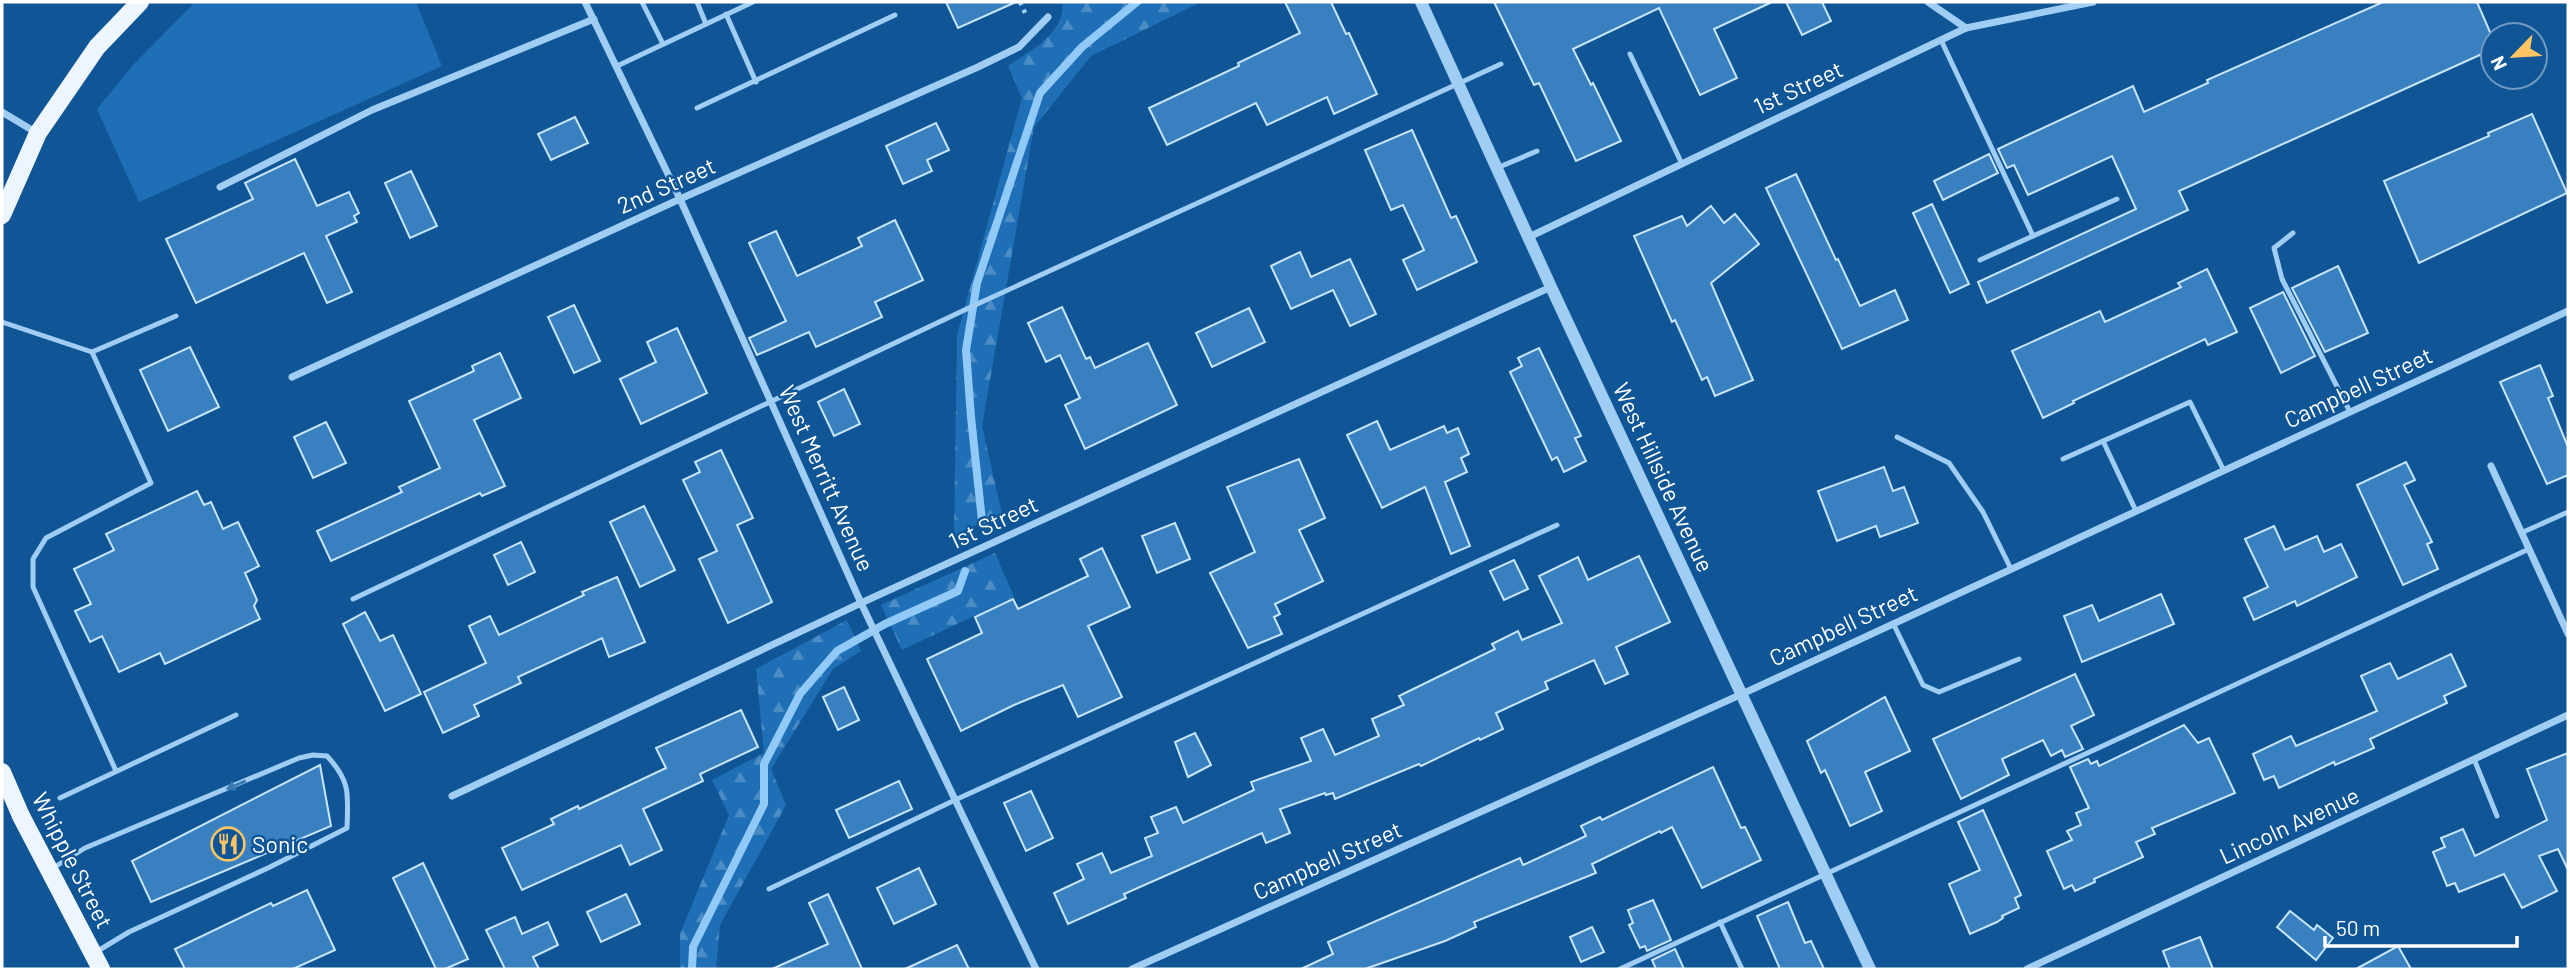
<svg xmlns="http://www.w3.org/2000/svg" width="2570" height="971" font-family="Barlow,sans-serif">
  <defs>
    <pattern id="forest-firs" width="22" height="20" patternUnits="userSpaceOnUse" patternTransform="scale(1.75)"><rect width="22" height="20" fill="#1e6fb5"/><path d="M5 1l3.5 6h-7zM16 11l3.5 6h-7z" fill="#4b8cc4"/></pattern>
  </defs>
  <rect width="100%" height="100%" fill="#105697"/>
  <path fill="#1e6fb5" d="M195 2H416L442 66 139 202 97 109 134 64Z"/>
  <g fill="url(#forest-firs)">
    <path d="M1062 2H1201L1091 56 1034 127 982 426 1002 514 954 535 957 335 1022 98 1008 66C1029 52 1067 32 1062 2Z"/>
    <path d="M995 553 1014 597 902 650 881 605Z"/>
    <path d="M847 620 861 651 833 669 771 769 786 805 720 925 716 969H680V934L729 815 712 780 764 753 756 669Z"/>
  </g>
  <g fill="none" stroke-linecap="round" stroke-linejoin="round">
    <g stroke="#91caf8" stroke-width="8">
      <path d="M982 521 971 417 966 350 977 283 1040 93 1082 47 1137 2"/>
      <path d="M692 969 693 947 764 804V764L800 694 837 651 885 624 958 591 965 571"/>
    </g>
  </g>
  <g fill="#3880c0" stroke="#c8e5fe" stroke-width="2">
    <path d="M946 2H1016L958 28Z"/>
    <path d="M1285 2H1331L1346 34 1349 33 1377 94 1334 114 1327 97 1267 125 1256 103 1167 145 1149 108 1239 66 1238 63 1300 33Z"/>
    <path d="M1494 2H1772L1714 29 1737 78 1700 95 1659 8 1573 49 1591 85 1593 83 1621 141 1576 161 1539 83 1534 85Z"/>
    <path d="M1786 2H1822L1831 21 1802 35Z"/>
    <path d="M2383 2H2477L2493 39V49L2179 191 2188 210 1987 303 1978 282 2136 209 2112 156 2028 195 2014 165 2007 168 1998 149 2133 86 2144 112 2208 83 2207 80Z"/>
    <path d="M2532 114 2567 193 2419 263 2384 181 2489 136 2488 133Z"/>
    <path d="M575 117 588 143 551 160 538 134Z"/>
    <path d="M936 123 949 150 927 160 932 171 903 184 886 146Z"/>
    <path d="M1412 130 1451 218 1456 216 1477 262 1417 290 1403 260 1424 250 1403 205 1391 210 1365 150Z"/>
    <path d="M1989 154 1998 173 1943 200 1934 181Z"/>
    <path d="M295 159 317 206 349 192 359 213 354 216 357 222 326 236 352 292 327 303 304 253 196 303 166 239 253 199 245 183Z"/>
    <path d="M411 171 437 226 410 238 385 183Z"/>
    <path d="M1796 174 1836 260 1838 259 1860 306 1895 290 1908 320 1842 349 1766 188Z"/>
    <path d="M1932 204 1969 284 1950 293 1913 213Z"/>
    <path d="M1711 206 1724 223 1735 214 1759 244 1711 283 1753 380 1715 396 1707 377 1702 380 1675 320 1672 322 1634 236 1682 216 1687 226Z"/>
    <path d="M895 220 923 280 875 302 882 317 816 347 809 332 757 355 749 338 786 321 749 243 776 231 797 276 862 246 858 238Z"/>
    <path d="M1300 252 1311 277 1350 259 1376 314 1350 326 1333 290 1291 309 1271 266Z"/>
    <path d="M2338 266 2368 333 2325 352 2292 288Z"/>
    <path d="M2207 269 2237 332 2208 345 2205 339 2073 401 2074 403 2043 418 2012 351 2100 311 2105 322 2181 287 2178 283Z"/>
    <path d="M2283 292 2315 356 2281 373 2250 308Z"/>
    <path d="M574 305 600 361 574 373 548 317Z"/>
    <path d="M1062 307 1086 359 1090 357 1095 368 1148 343 1177 405 1085 449 1065 405 1080 398 1060 355 1046 362 1028 323Z"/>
    <path d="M1249 308 1265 342 1212 367 1196 333Z"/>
    <path d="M677 328 707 393 641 424 620 379 656 362 647 342Z"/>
    <path d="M190 347 219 407 168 431 140 370Z"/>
    <path d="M1539 348 1581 436 1575 438 1586 461 1564 472 1557 457 1552 460 1510 372 1522 366 1518 358Z"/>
    <path d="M500 353 521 398 474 420 505 486 482 496 480 493 331 561 317 531 402 492 399 487 440 468 409 401 474 371 472 366Z"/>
    <path d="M2540 365 2553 396 2548 398 2568 447V475L2547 484 2500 382Z"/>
    <path d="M844 389 860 424 834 436 818 402Z"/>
    <path d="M1377 421 1390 450 1444 426 1447 433 1458 428 1469 454 1461 458 1467 472 1445 482 1470 546 1451 554 1425 487 1382 508 1347 435Z"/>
    <path d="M326 422 346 463 313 478 294 437Z"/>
    <path d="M721 450 753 518 737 525 772 602 728 623 699 559 717 551 683 480 700 472 695 462Z"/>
    <path d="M1299 459 1325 518 1299 530 1323 581 1275 604 1280 614 1274 617 1282 634 1248 648 1210 573 1255 552 1227 487Z"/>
    <path d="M2406 462 2415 480 2404 485 2432 542 2427 544 2438 569 2403 585 2357 485Z"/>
    <path d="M1884 467 1893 491 1904 487 1918 523 1880 537 1876 526 1837 541 1818 491Z"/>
    <path d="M197 491 204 505 211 502 223 529 238 522 259 566 245 573 257 600 254 606 260 619 165 664 160 653 119 672 102 636 90 642 75 611 91 604 74 569 114 550 106 534Z"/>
    <path d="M644 506 675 570 640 587 610 522Z"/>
    <path d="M1175 523 1190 559 1157 573 1142 536Z"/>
    <path d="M2274 526 2285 550 2317 536 2324 552 2341 544 2357 577 2297 606 2295 601 2254 620 2244 598 2268 587 2245 539Z"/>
    <path d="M521 542 535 572 508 585 494 555Z"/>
    <path d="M1102 548 1130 607 1088 626 1122 697 1078 717 1063 685 1014 705 961 731 927 659 982 633 975 617 1013 599 1018 609 1088 576 1080 559Z"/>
    <path d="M1639 556 1670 622 1616 647 1628 674 1605 684 1594 660 1545 682 1548 689 1496 713 1503 729 1480 740 1479 738 1421 766 1419 764 1335 799 1333 793 1326 795 1325 793 1280 809 1290 833 1266 843 1262 833 1124 894 1126 898 1068 924 1054 893 1084 879 1077 864 1102 853 1111 873 1152 856 1145 838 1158 833 1151 817 1176 807 1183 823 1254 790 1251 782 1311 761 1301 738 1323 729 1335 755 1379 736 1372 719 1404 705 1399 696 1495 649 1492 644 1518 631 1522 640 1562 623 1539 576 1578 557 1588 580Z"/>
    <path d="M1514 560 1528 589 1504 600 1490 571Z"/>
    <path d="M617 577 645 642 609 657 602 638 518 677 521 683 474 705 479 716 443 733 424 692 486 663 469 626 490 616 499 635 584 595 582 592Z"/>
    <path d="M2161 594 2174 624 2082 662 2064 616 2092 605 2099 621Z"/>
    <path d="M365 612 380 641 393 635 421 694 385 711 343 624Z"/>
    <path d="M2451 654 2466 686 2444 696 2447 703 2370 739 2374 748 2335 765 2334 762 2279 788 2274 776 2264 780 2253 754 2291 736 2296 746 2377 711 2361 676 2390 663 2398 679Z"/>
    <path d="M2075 674 2094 715 2071 726 2083 749 2065 757 2062 750 2051 756 2043 740 2002 759 2009 775 1961 799 1933 739Z"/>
    <path d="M844 687 859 720 838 730 823 697Z"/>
    <path d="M1885 697 1910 751 1865 772 1882 811 1850 826 1825 770 1821 773 1807 741Z"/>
    <path d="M741 710 758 747 700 774 703 781 643 809 662 850 630 865 621 845 522 890 502 848 554 824 551 819 578 806 579 809 666 768 656 748Z"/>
    <path d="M2184 725 2198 743 2209 738 2235 793 2152 828 2155 834 2136 842 2143 857 2094 879 2095 882 2075 891 2072 885 2064 889 2047 851 2072 840 2067 831 2081 825 2076 813 2089 808 2070 767 2088 759 2091 764 2097 761 2099 766Z"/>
    <path d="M1195 733 1211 765 1188 777 1175 742Z"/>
    <path d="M2568 753V870L2558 849 2539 856 2557 891 2522 908 2504 874 2459 892 2455 883 2447 886 2433 852 2445 847 2441 838 2463 829 2475 856 2547 820 2527 769Z"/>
    <path d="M320 765 331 826 151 902 132 861Z"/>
    <path d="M1713 767 1741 828 1745 827 1761 860 1702 888 1672 827 1661 833 1660 831 1592 864 1596 873 1474 922 1476 927 1445 941 1365 969H1301L1333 954 1328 942 1520 858 1523 865 1586 836 1581 826 1600 817 1602 820Z"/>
    <path d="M899 781 912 809 849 838 836 810Z"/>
    <path d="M1031 791 1053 838 1026 851 1004 803Z"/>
    <path d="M1983 810 2021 895 2015 898 2019 908 2002 916 2003 918 1997 922 1970 934 1949 884 1980 870 1958 822Z"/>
    <path d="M423 863 468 959 445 969H436L393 878Z"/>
    <path d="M919 868 936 904 894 924 877 888Z"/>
    <path d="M307 890 335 950 293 969H185L175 949 271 903 273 906Z"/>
    <path d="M626 894 640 924 601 942 587 912Z"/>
    <path d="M828 894 862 969H772L828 944 809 903Z"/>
    <path d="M1653 900 1671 940 1647 951 1645 946 1640 948 1629 925 1633 923 1628 910Z"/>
    <path d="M1788 902 1805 943 1811 941 1824 969H1780L1757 916Z"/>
    <path d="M2290 911 2314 930 2317 925 2333 938 2316 960 2277 927Z"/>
    <path d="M515 917 522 934 548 922 558 945 533 957 539 969H505L486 930Z"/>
    <path d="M1592 927 1604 952 1581 962 1570 937Z"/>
    <path d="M2200 937 2213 969H2170L2163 951Z"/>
    <path d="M957 945 969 969H905Z"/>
    <path d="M2398 946 2411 969H2356Z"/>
    <path d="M1675 949 1684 969H1656L1652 960Z"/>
  </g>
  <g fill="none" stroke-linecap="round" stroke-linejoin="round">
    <path stroke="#9fcdf4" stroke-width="4.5" stroke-dasharray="3.5 5" stroke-linecap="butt" d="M1020 2 1027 17"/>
    <g stroke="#9fcdf4" stroke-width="5">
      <path d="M642 2 663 44"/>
      <path d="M697 2 706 24"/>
      <path d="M726 14 756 82"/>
      <path d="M1941 40 2033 236 2117 199"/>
      <path d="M1630 54 1682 164"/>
      <path d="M617 66 753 2"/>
      <path d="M697 108 895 15"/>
      <path d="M1497 168 1537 151"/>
      <path d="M2293 233 2274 248 2282 279 2350 412"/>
      <path d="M1980 260 2033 236"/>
      <path d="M2 322 92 352 176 316"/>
      <path d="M92 352 151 483 46 538 33 559V587L116 771"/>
      <path d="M1897 437 1949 463 1983 512 2011 569"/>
      <path d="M2103 441 2136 511"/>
      <path d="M2063 459 2190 402 2224 471"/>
      <path d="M2521 533 2568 512"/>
      <path d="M353 599 973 306 1501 64"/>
      <path d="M1893 623 1923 685 1939 692 2019 659"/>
      <path d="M2474 759 2497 816"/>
      <path d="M60 798 236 715"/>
      <path d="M53 868 85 848 299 758 313 755 327 756C351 782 348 794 347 828L270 867 129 932 96 952"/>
      <path d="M769 889 955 800 1557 525"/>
      <path d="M1720 922 1742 969"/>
      <path d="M1620 969 2529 549"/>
    </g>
    <g stroke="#9fcdf4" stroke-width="7">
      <path d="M585 2 680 199 861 603 1036 969"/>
      <path d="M1928 2 1966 28"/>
      <path d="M2 112 37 133"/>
      <path d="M220 187 372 110 594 19"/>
      <path d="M1529 237 1966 28 2093 2"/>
      <path d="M292 377 680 199 978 67 1019 47 1048 17"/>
      <path d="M2491 466 2568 634"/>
      <path d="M452 796 861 603 1551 287"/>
      <path d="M1132 969 1742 694 2568 311"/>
      <path d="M2027 969 2568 715"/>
    </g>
    <path stroke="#9fcdf4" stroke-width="12" d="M1421 2 1551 287 1870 969"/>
    <g stroke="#edf5ff" stroke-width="18">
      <path d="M2 215 38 133 97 47 140 2"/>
      <path d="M2 772 21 816 101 969"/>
    </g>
  </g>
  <defs><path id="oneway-solid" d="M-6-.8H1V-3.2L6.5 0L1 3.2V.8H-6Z" transform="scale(1.75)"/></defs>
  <use fill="#3b7ab3" href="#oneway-solid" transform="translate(236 785) rotate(157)"/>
  <defs>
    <symbol id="restaurant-ring" viewBox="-11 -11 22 22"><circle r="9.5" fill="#105697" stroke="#ffc463" stroke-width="1.5"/><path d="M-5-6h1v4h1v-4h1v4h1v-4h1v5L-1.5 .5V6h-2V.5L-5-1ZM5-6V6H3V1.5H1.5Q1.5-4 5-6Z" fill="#ffc463"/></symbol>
  </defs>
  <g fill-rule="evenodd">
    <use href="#restaurant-ring" x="209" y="825" width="38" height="38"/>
  </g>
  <g text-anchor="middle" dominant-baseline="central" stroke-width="5" stroke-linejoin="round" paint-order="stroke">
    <g font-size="23" fill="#fff" stroke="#105697">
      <text transform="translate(1798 87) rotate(-25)">1st Street</text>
      <text transform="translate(666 185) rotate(-24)">2nd Street</text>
      <text transform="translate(2358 387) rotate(-25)">Campbell Street</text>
      <text transform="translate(1664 477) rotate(65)">West Hillside Avenue</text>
      <text transform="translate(827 478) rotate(66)">West Merritt Avenue</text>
      <text transform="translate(993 522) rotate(-25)">1st Street</text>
      <text transform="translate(1843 625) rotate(-25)">Campbell Street</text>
      <text transform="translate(2289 825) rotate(-25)">Lincoln Avenue</text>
      <text transform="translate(73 860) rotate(63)">Whipple Street</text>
      <text transform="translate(1327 860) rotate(-24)">Campbell Street</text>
    </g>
    <g font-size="23" fill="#fff" stroke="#105697" text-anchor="start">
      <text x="252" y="844">Sonic</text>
    </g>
  </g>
  <rect width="2570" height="971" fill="none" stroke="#ffffff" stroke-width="7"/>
  <g transform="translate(2514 56) rotate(245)"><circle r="33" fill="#105697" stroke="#709ac1" stroke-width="2"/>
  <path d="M0-5L12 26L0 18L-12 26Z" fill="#ffc463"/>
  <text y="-10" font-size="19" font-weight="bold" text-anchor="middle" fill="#ffffff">N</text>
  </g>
  <path d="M2325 936v10h192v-10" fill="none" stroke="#ffffff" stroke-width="3.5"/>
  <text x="2336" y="936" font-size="21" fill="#ffffff" stroke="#105697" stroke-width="5" paint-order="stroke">50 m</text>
</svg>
